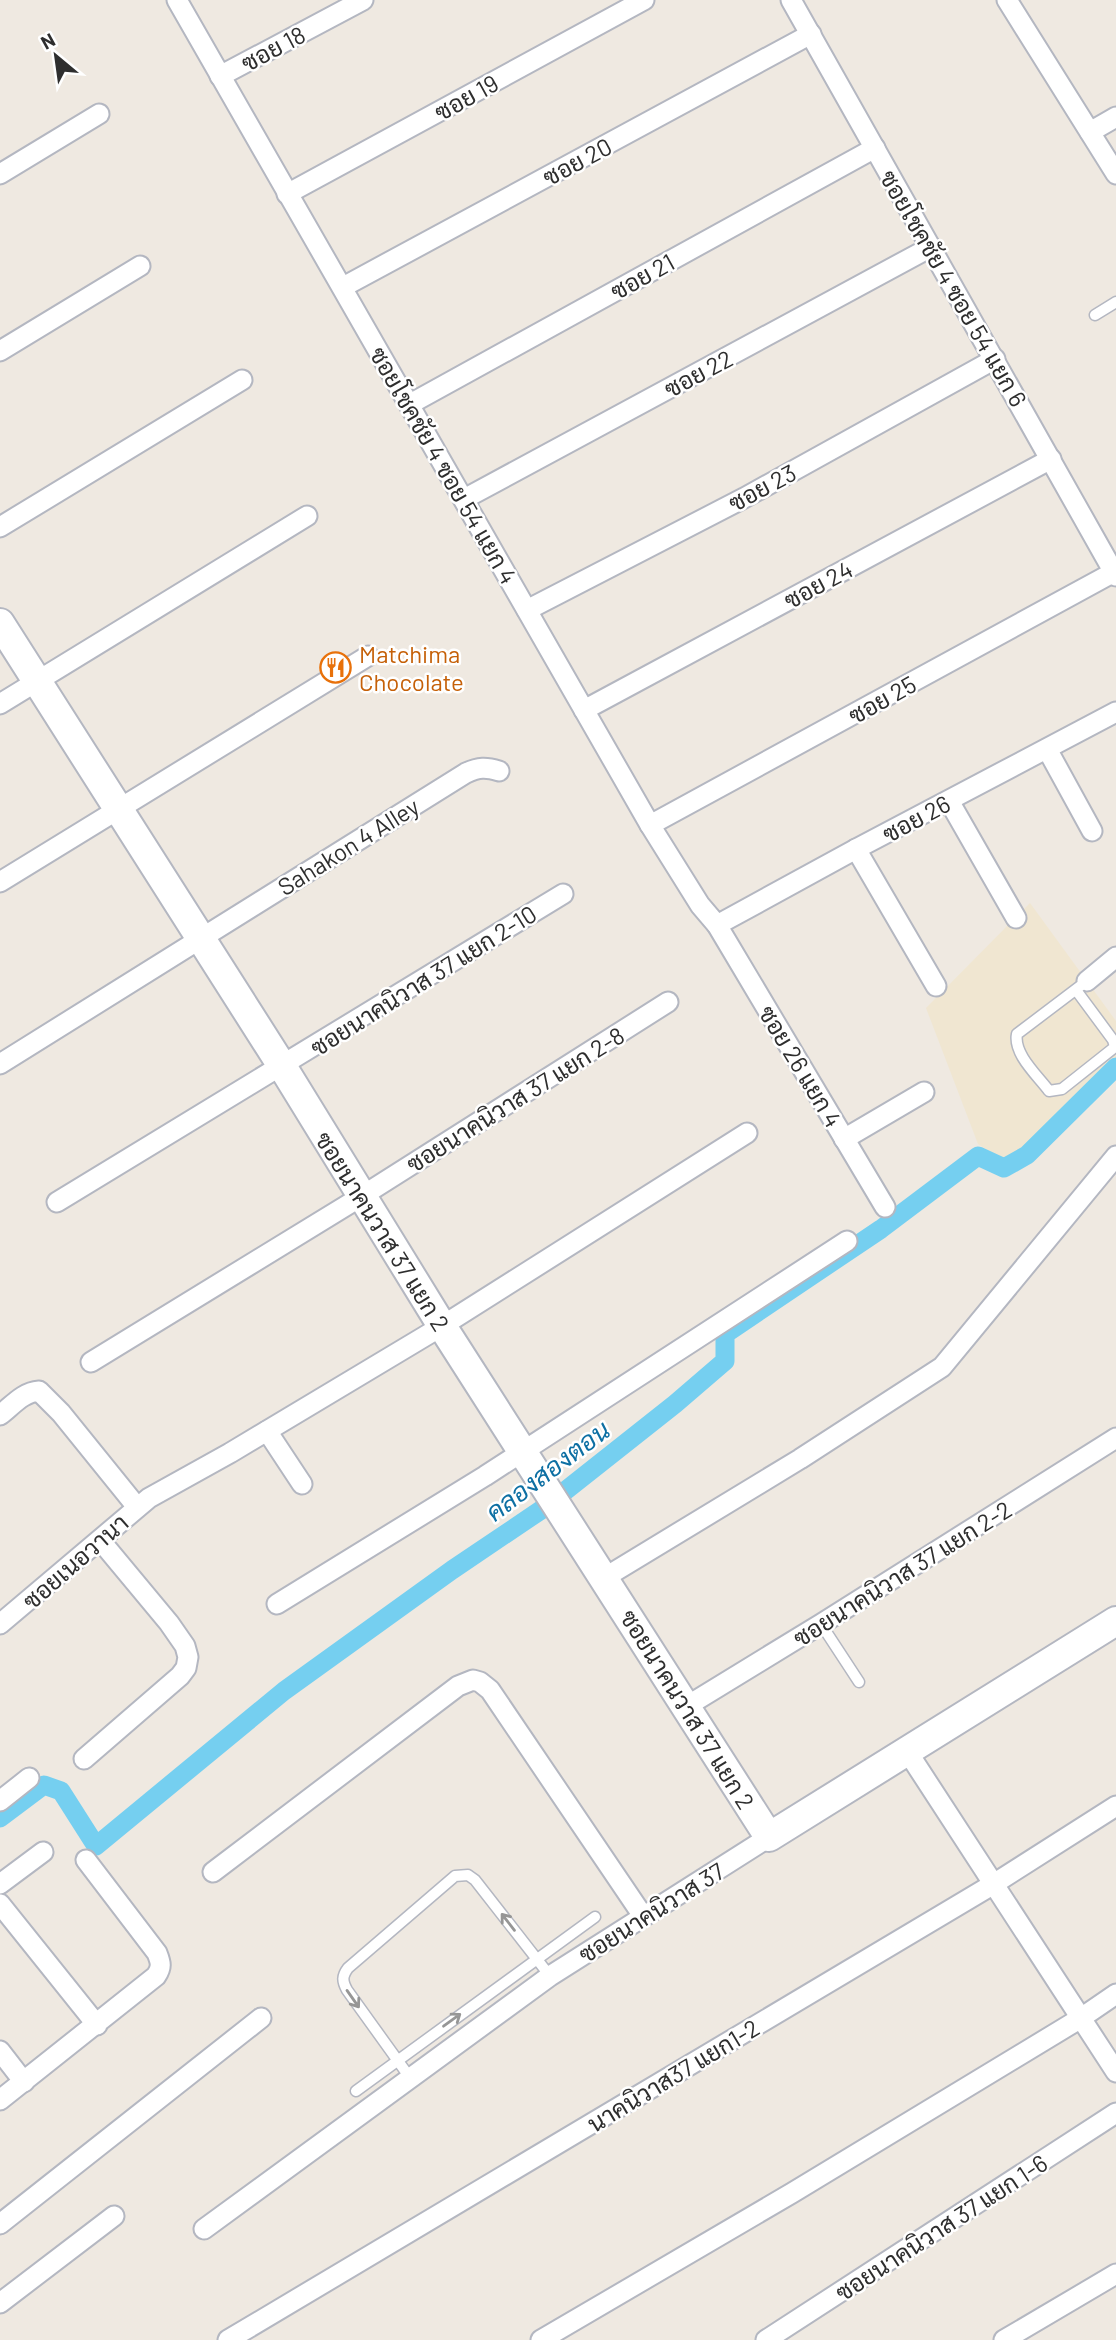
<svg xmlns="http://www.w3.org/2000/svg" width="1116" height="2340" font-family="Barlow,Sarabun,sans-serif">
  <rect width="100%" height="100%" fill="#efe9e1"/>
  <path fill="#f0e6d1" d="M1030 903 1116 1021V1062L1035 1140 1011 1159 999 1158 978 1144 926 1008Z"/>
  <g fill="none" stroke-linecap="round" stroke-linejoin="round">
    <path stroke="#75cff0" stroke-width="19" d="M0 1818 44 1785 61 1791 96 1846 284 1691 452 1570 541 1510 675 1404 725 1361V1334L881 1229 978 1156 1004 1168 1027 1155 1116 1067"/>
    <defs>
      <g id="lane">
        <path d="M1095 315 1116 302"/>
        <path d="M1076 990 1113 1040 1115 1047 1062 1089 1049 1091C1038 1076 1013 1054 1017 1034L1087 981"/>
        <path d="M821 1624 859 1682"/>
        <path d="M411 2079 347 1990C342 1981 342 1976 348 1968L455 1876 468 1875 475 1880 550 1976"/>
        <path d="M356 2091 595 1917"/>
      </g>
      <g id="street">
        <path d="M177 0 650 825 700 905 717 925 885 1207"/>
        <path d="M791 0 1116 576"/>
        <path d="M1007 0 1116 174"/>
        <path d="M220 76 363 0"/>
        <path d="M1090 132 1116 117"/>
        <path d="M0 174 99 114"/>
        <path d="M287 194 644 0"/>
        <path d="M343 287 811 34"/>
        <path d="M0 351 140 266"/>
        <path d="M410 404 875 148"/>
        <path d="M464 499 931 247"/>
        <path d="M0 527 242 380"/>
        <path d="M527 610 744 498 995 359"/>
        <path d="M0 704 307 516"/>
        <path d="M584 710 1051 459"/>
        <path d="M1047 749 1092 831"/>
        <path d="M949 801 1016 918"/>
        <path d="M650 825 1114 572"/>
        <path d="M856 849 936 986"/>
        <path d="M0 882 368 656"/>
        <path d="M717 925 856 849 1116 712"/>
        <path d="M1087 981 1116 957"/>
        <path d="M0 1064 466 773C479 767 486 767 499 771"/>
        <path d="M844 1139 924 1092"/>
        <path d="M57 1202 563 894"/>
        <path d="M91 1362 362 1196 668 1002"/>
        <path d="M0 1415C12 1406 23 1392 39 1391L61 1413 137 1507"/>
        <path d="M267 1431 302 1484"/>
        <path d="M604 1578 800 1459 942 1367 1116 1156"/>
        <path d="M277 1604 485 1476 847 1241"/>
        <path d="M0 1624 149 1498 230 1453 442 1326 747 1133"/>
        <path d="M687 1706 821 1624 1116 1438"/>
        <path d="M907 1751 1116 2072"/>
        <path d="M84 1759 180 1676 186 1668 188 1657 185 1646 169 1623 100 1540"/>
        <path d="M0 1801 29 1778"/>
        <path d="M213 1872 458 1686 473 1680 480 1682 490 1690 643 1916"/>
        <path d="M0 1884 43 1852"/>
        <path d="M0 1904 97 2025"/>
        <path d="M0 2051 24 2082"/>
        <path d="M0 2100 156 1976C162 1967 161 1963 157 1953L86 1860"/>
        <path d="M0 2224 261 2018"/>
        <path d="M204 2229 550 1976 769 1837"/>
        <path d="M0 2303 114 2216"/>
        <path d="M228 2340 992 1885 1116 1806"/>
        <path d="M541 2340 792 2193 1081 2018 1116 1994"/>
        <path d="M766 2340 1116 2113"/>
        <path d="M1004 2340 1116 2274"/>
      </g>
      <path id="secondary" d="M0 623 282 1066 442 1326 769 1837 1116 1621"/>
    </defs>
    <use href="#lane" stroke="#b4b7c1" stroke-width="13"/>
    <use href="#street" stroke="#b4b7c1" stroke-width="23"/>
    <use href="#secondary" stroke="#b4b7c1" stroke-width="32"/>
    <use href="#lane" stroke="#fff" stroke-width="10"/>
    <use href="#street" stroke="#fff" stroke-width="19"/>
    <use href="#secondary" stroke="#fff" stroke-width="28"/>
  </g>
  <defs><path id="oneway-shaft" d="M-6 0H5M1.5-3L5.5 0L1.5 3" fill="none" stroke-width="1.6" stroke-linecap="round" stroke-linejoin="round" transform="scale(1.75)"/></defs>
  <g stroke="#969696">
    <use href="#oneway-shaft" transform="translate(508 1922) rotate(-128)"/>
    <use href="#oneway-shaft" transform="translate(353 1999) rotate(55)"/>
    <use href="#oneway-shaft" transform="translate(452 2020) rotate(-36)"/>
  </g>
  <defs>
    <symbol id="restaurant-ring" viewBox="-11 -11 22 22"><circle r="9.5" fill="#fff" stroke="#e8710a" stroke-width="1.5"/><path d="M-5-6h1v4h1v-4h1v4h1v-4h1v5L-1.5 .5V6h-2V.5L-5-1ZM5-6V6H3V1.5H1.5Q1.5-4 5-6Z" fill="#e8710a"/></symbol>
  </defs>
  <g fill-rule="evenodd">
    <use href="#restaurant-ring" x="318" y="650" width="35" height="35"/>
  </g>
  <g text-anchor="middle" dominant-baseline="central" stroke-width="5" stroke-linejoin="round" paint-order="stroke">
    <g font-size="24" fill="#2e2e2e" stroke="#fff">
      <text transform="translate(273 48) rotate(-28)">ซอย 18</text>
      <text transform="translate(466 97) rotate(-29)">ซอย 19</text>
      <text transform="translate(577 161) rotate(-28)">ซอย 20</text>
      <text transform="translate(642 276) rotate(-29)">ซอย 21</text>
      <text transform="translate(954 288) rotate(60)">ซอยโชคชัย 4 ซอย 54 แยก 6</text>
      <text transform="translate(698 373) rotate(-28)">ซอย 22</text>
      <text transform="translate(444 465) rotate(60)">ซอยโชคชัย 4 ซอย 54 แยก 4</text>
      <text transform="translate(762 487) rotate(-28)">ซอย 23</text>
      <text transform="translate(818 584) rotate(-28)">ซอย 24</text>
      <text transform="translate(882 699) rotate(-29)">ซอย 25</text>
      <text transform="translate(916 818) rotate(-28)">ซอย 26</text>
      <text transform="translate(348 846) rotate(-32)">Sahakon 4 Alley</text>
      <text transform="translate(423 980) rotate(-32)">ซอยนาคนิวาส 37 แยก 2-10</text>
      <text transform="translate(801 1066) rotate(59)">ซอย 26 แยก 4</text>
      <text transform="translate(515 1099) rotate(-32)">ซอยนาคนิวาส 37 แยก 2-8</text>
      <text transform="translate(383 1231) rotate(58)">ซอยนาคนวาส 37 แยก 2</text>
      <text transform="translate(75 1561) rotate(-41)">ซอยเนอวานา</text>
      <text transform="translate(902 1573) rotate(-32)">ซอยนาคนิวาส 37 แยก 2-2</text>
      <text transform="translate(688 1709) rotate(58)">ซอยนาคนวาส 37 แยก 2</text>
      <text transform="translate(651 1912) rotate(-32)">ซอยนาคนิวาส 37</text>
      <text transform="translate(673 2075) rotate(-31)">นาคนิวาส37 แยก1-2</text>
      <text transform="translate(941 2227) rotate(-33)">ซอยนาคนิวาส 37 แยก 1-6</text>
    </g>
    <g font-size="24" fill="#c56008" stroke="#fff" text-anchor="start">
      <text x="359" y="653">Matchima<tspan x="359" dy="28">Chocolate</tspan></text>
    </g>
    <g font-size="26" font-style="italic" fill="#0d6fa3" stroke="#fff">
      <text transform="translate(547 1470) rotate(-37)">คลองสองตอน</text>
    </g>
  </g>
  <g transform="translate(56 56) rotate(331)" stroke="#ffffff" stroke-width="5" paint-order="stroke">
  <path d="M0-5L12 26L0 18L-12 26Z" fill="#2e2e2e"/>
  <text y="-10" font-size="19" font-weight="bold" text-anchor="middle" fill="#2e2e2e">N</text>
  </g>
</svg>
